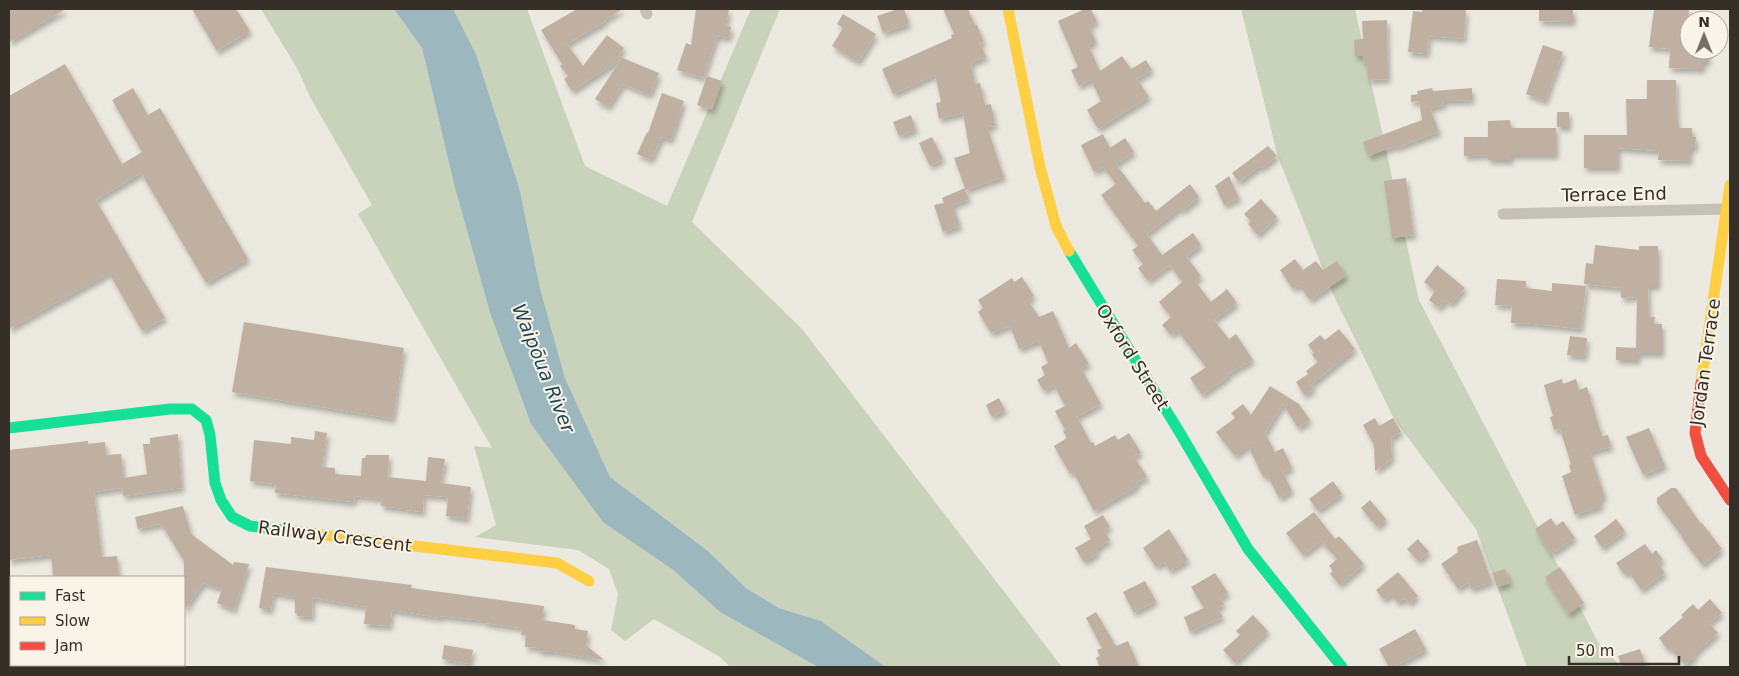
<svg xmlns="http://www.w3.org/2000/svg" width="1739" height="676" font-family="'DejaVu Sans',sans-serif">
  <defs>
    <filter id="shadow"><feDropShadow dx="2.5" dy="4.5" stdDeviation="2.5" flood-color="#0004"/></filter>
  </defs>
  <rect width="100%" height="100%" fill="#ece9e0"/>
  <g fill="#c9d2ba">
    <path d="M261 9H394L422 48 454 184 490 313 531 424 672 569 720 612 818 667H730L720 657 654 619 625 641 611 630 618 594 609 569 578 550 475 537 496 525 474 446 492 448 358 214 372 205 310 97 297 68Z"/>
    <path d="M453 9H527L585 166 667 206 751 9H780L692 222 802 329 1062 667H886L821 621 779 608 746 588 708 551 610 477 565 378 540 288 519 187 476 54Z"/>
    <path d="M1241 9H1355L1419 300 1598 642 1621 667H1527L1476 529 1394 419 1332 292 1278 157Z"/>
  </g>
  <path fill="#9cb7bd" d="M394 9H453L476 54 519 187 540 288 565 378 610 477 708 551 746 588 779 608 821 621 886 667H818L720 612 672 569 603 522 531 424 490 313 454 184 422 48Z"/>
  <g fill="#bfb0a2" filter="url(#shadow)">
    <path d="M9 9H66L9 42Z"/>
    <path d="M192 9H236L250 31 217 51Z"/>
    <path d="M577 9H623L604 20 606 21 567 44 583 66 607 35 624 48 618 56 659 73 650 95 623 84 608 107 595 99 621 59 572 91 564 79 568 76 560 66 562 64 541 30Z"/>
    <path d="M696 9H729L726 26 731 27 729 38 717 36 703 78 677 70 686 43 691 45Z"/>
    <path d="M898 9H904L909 24 883 33 877 16Z"/>
    <path d="M943 9H968L975 25H977L984 42 980 43 986 57 971 63 975 84 980 83 985 105 991 104 995 126 987 127 1004 177 965 190 969 199 953 205 960 226 943 232 934 205 944 203 942 198 965 188 954 158 970 153 963 113 939 119 936 103 941 102 935 75 893 94 882 69 952 38 951 35 954 34Z"/>
    <path d="M1085 9H1091L1097 22 1089 25 1096 42 1088 45 1100 71 1122 56 1131 69 1146 60 1152 70 1137 79 1149 97 1098 129 1087 110 1101 101 1091 80 1079 86 1071 70 1078 67 1058 21Z"/>
    <path d="M1423 9H1462V10H1466L1464 39 1429 36 1427 54 1408 52 1413 11 1422 12Z"/>
    <path d="M1539 9H1573V22L1539 21Z"/>
    <path d="M1654 9H1689L1687 36H1689V50H1708V62H1703V69L1669 68 1670 49 1649 47Z"/>
    <path d="M843 14 876 34 859 61 857 60 856 61 832 46 843 28 837 24Z"/>
    <path d="M1387 20 1388 79 1368 80 1367 63H1364L1363 56H1355L1354 40 1363 39 1362 21Z"/>
    <path d="M1543 45 1563 52 1545 101 1526 94Z"/>
    <path d="M65 64 122 164 142 152 112 100 133 88 148 115 160 108 248 259 206 283 141 173 96 200 165 318 142 331 109 273 9 329V96Z"/>
    <path d="M707 76 722 81 712 110 697 105Z"/>
    <path d="M1647 80H1676L1677 124H1679V128H1692V137H1696L1695 148H1690V161L1658 160 1659 151 1618 148V168H1584V135H1627L1626 99H1647Z"/>
    <path d="M1432 88 1433 91 1472 88V100L1443 101 1444 105 1430 108 1439 132 1395 148V146L1369 156 1363 142 1422 120 1419 101 1411 102V95L1418 94 1417 91Z"/>
    <path d="M662 93 684 101 671 140 662 137 651 160 637 154 647 132 648 133Z"/>
    <rect x="1557" y="112" width="12" height="15"/>
    <path d="M911 115 916 130 899 136 893 122Z"/>
    <path d="M1510 120 1511 128H1556V155H1511V160H1488V155L1464 156V137H1488V121Z"/>
    <path d="M1103 134 1110 148 1125 138 1134 152 1116 164 1145 203 1148 201 1156 211 1190 184 1199 197 1182 211 1180 208 1147 234 1162 255 1193 233 1201 245 1186 256 1201 276 1195 281 1211 302 1227 289 1237 303 1214 320 1229 339 1236 334 1253 360 1228 374 1229 376 1202 395 1190 378 1206 367 1177 330 1171 335 1162 325 1171 317 1159 302 1182 282 1170 265 1148 281 1138 268 1143 264 1132 250 1138 246 1101 195 1116 184 1103 167 1094 172 1081 145Z"/>
    <path d="M932 137 943 159 930 166 919 143Z"/>
    <path d="M1268 146 1277 156 1262 168 1260 166 1239 182 1232 173Z"/>
    <path d="M1229 176 1239 198 1224 205 1215 186Z"/>
    <path d="M1406 178 1414 235 1392 238 1384 181Z"/>
    <path d="M1261 199 1277 217 1258 235 1248 224 1251 221 1244 214Z"/>
    <path d="M1595 245 1639 250V246H1658V286H1648L1649 317H1655L1654 324H1662V353H1638V360H1616V347L1636 348 1637 297 1621 298V288L1584 284 1586 263 1593 264Z"/>
    <path d="M1295 259 1303 270 1316 261 1323 270 1337 261 1346 276 1310 300 1299 285 1293 289 1280 270Z"/>
    <path d="M1437 265 1465 288 1451 304 1446 300 1439 308 1429 300 1435 291 1424 282Z"/>
    <path d="M1022 277 1034 296 1028 300 1039 317 1053 311 1069 348 1076 343 1089 364 1081 368 1101 404 1077 417 1091 443 1093 442 1095 446 1115 435 1118 440 1129 433 1141 453 1134 456 1147 477 1136 483 1138 486 1094 511 1073 472 1070 474 1054 446 1067 438 1063 431 1065 430 1055 411 1065 406 1054 385 1044 391 1037 380 1045 375 1041 367 1048 363 1039 341 1019 349 1010 326 991 333 978 312 983 308 978 300 1012 278 1014 282Z"/>
    <path d="M1497 279 1526 281V288L1552 291V283L1586 286 1581 329 1534 324 1511 323 1512 306 1495 305Z"/>
    <path d="M244 322 404 348 393 419 232 392Z"/>
    <path d="M1339 329 1355 349 1311 385 1314 389 1304 395 1296 382 1308 374 1306 371 1318 362 1312 355 1314 353 1308 345 1320 335 1325 340Z"/>
    <path d="M1570 336 1587 338 1585 357 1567 355Z"/>
    <path d="M1562 379 1563 384 1576 379 1579 390 1587 387 1602 436 1608 435 1611 447 1590 452 1605 497 1600 499 1602 506 1575 515 1562 476 1571 472 1569 465 1571 464 1560 429 1554 430 1550 417 1553 416 1544 385Z"/>
    <path d="M1270 386 1299 404 1310 420 1298 428 1283 404 1265 433 1275 452 1283 448 1292 468 1283 472 1292 491 1279 498 1267 475 1263 477 1248 446 1235 456 1216 432 1235 418 1231 413 1243 404 1251 415Z"/>
    <path d="M999 398 1005 410 992 417 986 405Z"/>
    <path d="M1375 418 1379 426 1393 418 1401 432 1391 438 1392 459 1375 471 1374 445 1363 425Z"/>
    <path d="M1649 428 1665 466 1643 475 1626 437Z"/>
    <path d="M315 431 327 433 322 467 335 468V474L361 476 362 458H365L366 455H389L388 477 426 481 428 457 445 459 441 483 471 487 467 519 446 516 448 497 424 495 423 512 406 510V509L381 506 382 499 355 496 354 502 275 493 276 484 250 481 254 440 291 444V437L314 440Z"/>
    <path d="M178 434 182 488 123 496 122 488 94 492 102 557 117 556 119 577H53L51 555 9 560V450L88 441V444L105 442 106 455 121 454 124 478 147 474 143 444H150V438Z"/>
    <path d="M1333 481 1342 494 1318 511 1309 499Z"/>
    <path d="M1671 488H1676L1701 524 1702 523 1722 549 1702 565 1682 538H1683L1657 503V498Z"/>
    <path d="M1370 500 1386 519 1377 527 1361 508Z"/>
    <path d="M183 506 191 534 233 565 234 562 249 564 234 610 217 603 222 589 203 583 184 611V561L161 524 138 529 135 517Z"/>
    <path d="M1314 512 1335 539 1339 536 1364 564 1340 585 1330 574 1333 571 1329 566 1337 559 1321 541 1303 555 1286 533Z"/>
    <path d="M1103 515 1110 527 1104 531 1110 540 1096 549 1098 553 1084 562 1075 548 1091 539 1084 526Z"/>
    <path d="M1551 518 1556 526 1563 521 1575 538 1551 554 1535 529Z"/>
    <path d="M1616 519 1625 531 1602 548 1594 536Z"/>
    <path d="M1169 529 1188 560 1170 571 1164 562 1156 567 1143 548Z"/>
    <path d="M1418 539 1429 552 1418 561 1407 549Z"/>
    <path d="M1477 540 1492 582 1471 589 1468 582 1458 589 1441 564 1458 552 1457 547Z"/>
    <path d="M1645 544 1652 554 1656 550 1663 560 1658 563 1665 573 1641 590 1629 572 1624 574 1616 563Z"/>
    <path d="M266 567 412 585 411 588 544 606 542 620 575 625V629L588 631 586 645 604 660 554 652 538 651 539 648 525 647 526 635H521L522 628 485 623V621L441 616 440 618 392 610 390 626 364 624 366 607 313 598 312 617 297 616V613H295V597L274 593 271 610 259 608Z"/>
    <path d="M1560 567 1584 603 1568 614 1545 577Z"/>
    <path d="M1505 569 1510 583 1497 587 1492 573Z"/>
    <path d="M1398 572 1418 596 1409 603 1405 598 1398 603 1391 594 1384 600 1376 590Z"/>
    <path d="M1215 573 1228 593 1220 598 1224 604 1217 608 1223 617 1190 632 1184 617 1204 608 1191 587Z"/>
    <path d="M1145 581 1156 601 1134 613 1123 592Z"/>
    <path d="M1710 599 1722 613 1709 623 1718 633 1694 654 1696 656 1685 665 1670 648 1668 650 1659 638 1683 617 1681 615 1693 604 1698 610Z"/>
    <path d="M1096 612 1116 646 1128 641 1139 667H1100L1096 658 1100 656 1097 650 1102 648 1086 618Z"/>
    <path d="M1253 615 1268 631 1235 663 1223 650 1240 635 1236 631Z"/>
    <path d="M1415 629 1426 650 1393 667H1389L1379 649Z"/>
    <path d="M444 645 473 650 470 664 442 659Z"/>
    <path d="M1640 649 1646 667H1622L1618 656Z"/>
  </g>
  <g fill="none" stroke-linecap="round" stroke-linejoin="round">
    <g stroke="#c5c1b9" stroke-width="11">
      <path d="M645 9 647 14"/>
      <path d="M1503 214 1727 209"/>
    </g>
    <g stroke="#16e098" stroke-width="11">
      <path d="M1069 251 1180 433 1248 549 1342 667"/>
      <path d="M9 428 170 409H192L206 420 210 435 215 483 221 500 232 517 250 526 315 534"/>
    </g>
    <g stroke="#ffcf43" stroke-width="11">
      <path d="M1008 9 1040 167 1056 226 1069 251"/>
      <path d="M1701 383 1730 185"/>
      <path d="M315 534 557 563 589 581"/>
    </g>
    <path stroke="#f24e42" stroke-width="11" d="M1701 383 1695 433 1701 456 1730 500"/>
  </g>
  <g text-anchor="middle" dominant-baseline="central" stroke-width="4" stroke-linejoin="round" paint-order="stroke">
    <g font-size="18" fill="#362f28" stroke="#f9f4e7">
      <text transform="translate(1614 194) rotate(-1)">Terrace End</text>
      <text transform="translate(1133 357) rotate(58)">Oxford Street</text>
      <text transform="translate(1705 362) rotate(-82)">Jordan Terrace</text>
      <text transform="translate(335 536) rotate(7)">Railway Crescent</text>
    </g>
    <g font-size="19" font-style="italic" fill="#1e4857" stroke="#f9f4e7">
      <text transform="translate(544 368) rotate(68)">Waipōua River</text>
    </g>
  </g>
  <rect width="1739" height="676" fill="none" stroke="#362f28" stroke-width="20"/>
  <rect x="10" y="576" width="175" height="90" fill="#f9f4e7" stroke="#aba59b"/>
  <rect x="20" y="592" width="25" height="8" fill="#16e098" stroke="#aba59b"/>
  <text x="55" y="601" font-size="15" fill="#362f28">Fast</text>
  <rect x="20" y="617" width="25" height="8" fill="#ffcf43" stroke="#aba59b"/>
  <text x="55" y="626" font-size="15" fill="#362f28">Slow</text>
  <rect x="20" y="642" width="25" height="8" fill="#f24e42" stroke="#aba59b"/>
  <text x="55" y="651" font-size="15" fill="#362f28">Jam</text>
  <g transform="translate(1704 35)"><circle r="24" fill="#f9f4e7" stroke="#aba59b"/>
  <path d="M0-4L9 19L0 12L-9 19Z" fill="#767068"/>
  <text y="-8" font-size="14" font-weight="bold" text-anchor="middle" fill="#362f28">N</text>
  </g>
  <path d="M1569 656v8h110v-8" fill="none" stroke="#362f28" stroke-width="2.5"/>
  <text x="1576" y="656" font-size="15" fill="#362f28" stroke="#f9f4e7" stroke-width="4" paint-order="stroke">50 m</text>
</svg>
